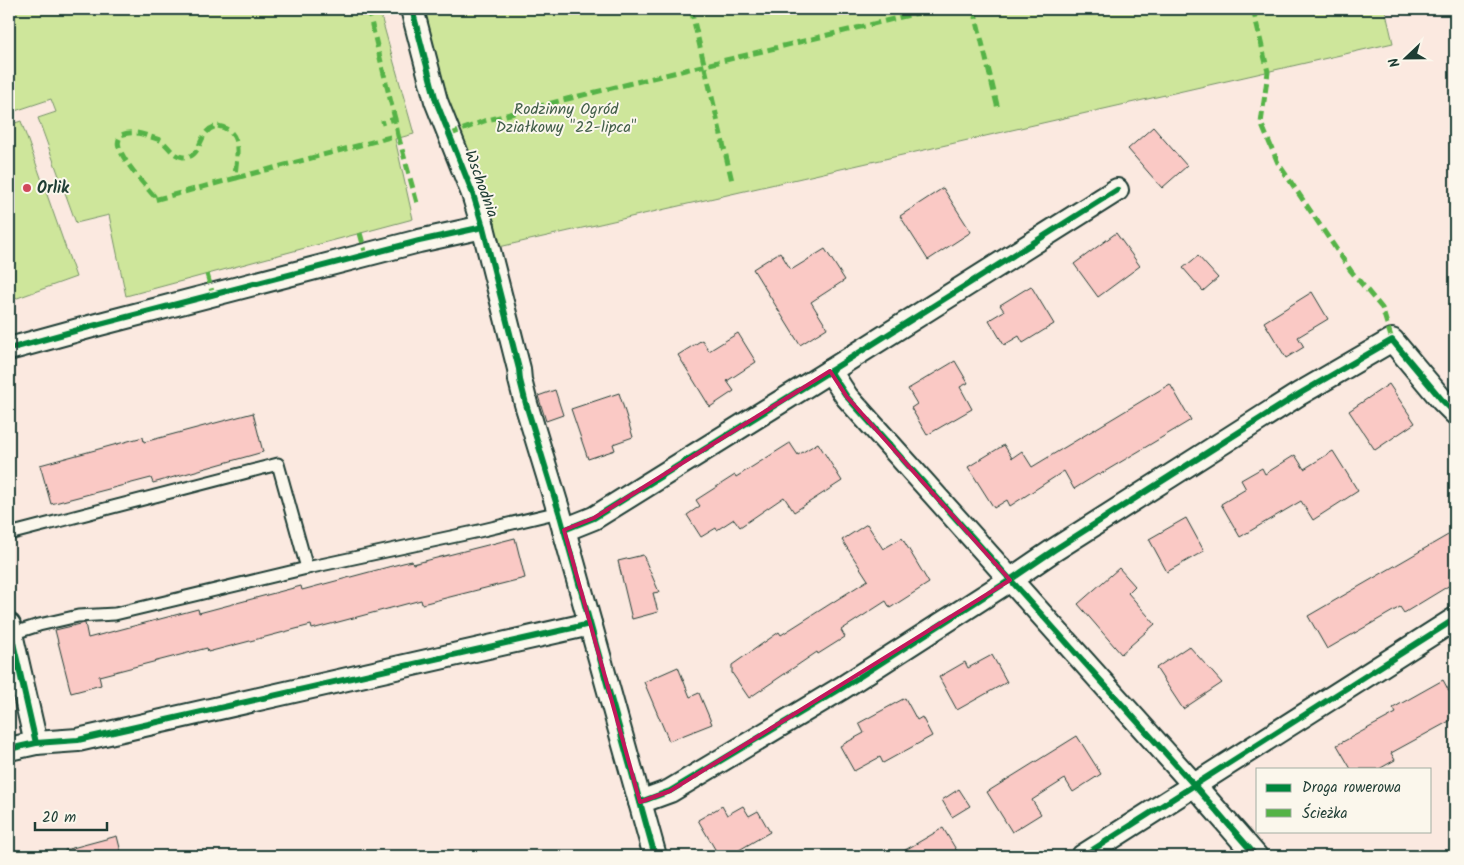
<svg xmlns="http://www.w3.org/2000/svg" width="1464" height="865" font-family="Kalam,sans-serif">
  <rect width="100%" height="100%" fill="#fbe9e0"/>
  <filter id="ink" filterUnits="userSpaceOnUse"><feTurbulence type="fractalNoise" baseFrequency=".02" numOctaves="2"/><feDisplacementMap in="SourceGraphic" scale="10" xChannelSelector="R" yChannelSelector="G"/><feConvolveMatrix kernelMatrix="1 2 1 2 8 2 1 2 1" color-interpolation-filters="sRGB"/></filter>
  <g filter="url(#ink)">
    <g fill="#cee69b" stroke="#769268">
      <path d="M22 9H379L414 134 395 139 413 219 126 296 109 215 76 223 38 118 56 112 51 99 9 113V13Z"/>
      <path d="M424 9H1385L1393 43 486 250Z"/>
      <path d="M21 121 76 277 9 301V125Z"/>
    </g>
    <g fill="#fac9c5" stroke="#1f3d34">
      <path d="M1153 127 1187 166 1162 188 1128 149Z"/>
      <path d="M943 188 971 232 928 260 900 216Z"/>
      <path d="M1116 233 1140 266 1098 297 1074 264Z"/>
      <path d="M825 249 845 280 811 302 827 328 800 345 753 269 780 252 791 270Z"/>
      <path d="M1198 256 1218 278 1203 291 1183 268Z"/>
      <path d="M1031 286 1054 324 1023 343 1019 336 1004 345 989 320 1004 311 1000 305Z"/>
      <path d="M1312 292 1328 319 1298 337 1304 347 1286 358 1264 322Z"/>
      <path d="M738 333 756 362 727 381 734 391 710 407 678 355 702 340 709 351Z"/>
      <path d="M955 361 968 383 960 387 972 409 927 435 911 408 917 404 908 389Z"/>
      <path d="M1170 384 1191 420 1099 475 1098 474 1074 489 1064 471 1010 506 1007 500 994 508 968 467 1004 445 1012 458 1022 451 1032 467Z"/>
      <path d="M1389 384 1415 423 1375 450 1349 411Z"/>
      <path d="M555 390 563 415 546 421 538 396Z"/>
      <path d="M619 393 633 437 613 444 615 450 588 459 571 409Z"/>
      <path d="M253 413 263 452 153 483 151 478 51 504 40 465 143 437 144 442Z"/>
      <path d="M790 443 798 455 818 443 842 481 794 512 784 497 740 527 734 519 717 530 716 528 701 537 687 515 700 506 696 500 735 475 736 477Z"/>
      <path d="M1333 451 1358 491 1313 520 1301 501 1240 537 1221 504 1246 489 1241 480 1262 468 1265 474 1295 455 1304 469Z"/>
      <path d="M1186 518 1204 551 1167 572 1149 539Z"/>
      <path d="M867 524 883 549 902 538 929 583 890 608 886 601 841 630 845 637 818 654 817 652 749 698 732 673V665L779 632 781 635 868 580 842 540Z"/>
      <path d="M1455 531V582L1404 613 1400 607 1327 649 1308 616Z"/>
      <path d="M515 538 525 578 422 604 421 600 312 629 311 625 208 652 207 648 99 676 101 685 71 693 55 630 85 623 88 638 198 609 199 613 301 586 302 590 403 563 412 561 413 564Z"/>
      <path d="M643 555 659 592 653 593 658 612 632 619 618 561Z"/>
      <path d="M1119 568 1135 586 1128 593 1155 624 1121 654 1078 604Z"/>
      <path d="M1189 646 1222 683 1183 709 1156 668Z"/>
      <path d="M992 655 1007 682 957 710 939 677 965 662 968 668Z"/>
      <path d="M678 667 690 697 699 693 712 724 669 741 644 682Z"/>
      <path d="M1443 680 1455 702V718L1391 753 1395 760 1379 769H1351L1337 745 1396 713 1393 708Z"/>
      <path d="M905 698 917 720 922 717 932 736 883 763 880 757 854 771 840 746 864 733 859 723Z"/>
      <path d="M1077 736 1101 774 1073 792 1065 779 1032 800 1041 814 1012 832 987 792Z"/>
      <path d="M959 789 970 806 952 817 942 800Z"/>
      <path d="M722 806 727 815 743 806 749 816 758 811 770 832 729 856H719L698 820Z"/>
      <path d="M943 828 960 856H895Z"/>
      <path d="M117 836 122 856H66L65 850Z"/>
    </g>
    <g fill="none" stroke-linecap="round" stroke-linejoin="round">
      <defs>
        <g id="service">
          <path d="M9 534 278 464 307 568 479 531 559 512"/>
          <path d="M11 634 39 625 78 616 115 614 307 568"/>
        </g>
        <g id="minor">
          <path d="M412 9 436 101 473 194 483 227 519 369 520 380 526 404 559 512 655 856"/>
          <path d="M9 349 100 324 419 241 483 227"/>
          <path d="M830 371 847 397 1194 785 1256 856"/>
          <path d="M564 530 594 518 830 371 1117 190"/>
          <path d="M9 625 36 743 9 749"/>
          <path d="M36 743 78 740 590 624"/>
          <path d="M640 802 670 791 842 688 1010 580 1054 550 1299 394 1392 340 1442 400 1455 413"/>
          <path d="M1083 856 1455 619"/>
        </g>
      </defs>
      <use href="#service" stroke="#1f3d34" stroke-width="15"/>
      <use href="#minor" stroke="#1f3d34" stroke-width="26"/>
      <use href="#service" stroke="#fbf7ec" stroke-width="11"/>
      <use href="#minor" stroke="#fbf7ec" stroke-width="22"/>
      <g stroke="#55b346" stroke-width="5" stroke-dasharray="10 5" stroke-linecap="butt">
        <path d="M368 9 395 119"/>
        <path d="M691 9 732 181"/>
        <path d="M974 9 998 109"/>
        <path d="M1253 9 1268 72 1261 123 1278 163 1351 271 1382 308 1392 340 1395 343"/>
        <path d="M218 126C243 131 237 155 235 175L236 178 154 200V196C144 184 123 161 119 147 117 142 119 139 121 135 132 131 140 133 151 137 154 138 159 139 162 141 169 147 173 156 183 157 204 159 196 129 218 126Z"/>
        <path d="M398 135 417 203"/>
        <path d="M449 135 484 121 567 99 934 9"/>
        <path d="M236 178 398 135 395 119 381 123"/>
        <path d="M360 233 366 255"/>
        <path d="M207 274 213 295"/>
      </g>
      <defs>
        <g id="cycleway">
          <path d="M412 9 436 101 473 194 483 227 519 369 520 380 526 404 559 512 655 856"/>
          <path d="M9 349 100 324 419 241 483 227"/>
          <path d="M830 371 847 397 1194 785 1256 856"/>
          <path d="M564 530 594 518 830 371 1117 190"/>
          <path d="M9 625 36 743 9 749"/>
          <path d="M36 743 78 740 590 624"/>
          <path d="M640 802 670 791 842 688 1010 580 1054 550 1299 394 1392 340 1442 400 1455 413"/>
          <path d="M1083 856 1455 619"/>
        </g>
      </defs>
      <use href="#cycleway" stroke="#fbf7ec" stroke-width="9"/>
      <use href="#cycleway" stroke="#00873e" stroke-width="6"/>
    </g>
  </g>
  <path fill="none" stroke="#c2185b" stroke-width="4" stroke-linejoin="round" d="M830 371 847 397 1010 580 670 791 640 802 564 530 594 518Z"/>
  <circle fill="#d1495b" stroke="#fbf7ec" stroke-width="2" cx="27" cy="188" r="5"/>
  <g text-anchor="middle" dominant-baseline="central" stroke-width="4" stroke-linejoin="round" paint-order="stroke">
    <g font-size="16" fill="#425f49" stroke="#fbf7ec">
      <text x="566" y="109">Rodzinny Ogród<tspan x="566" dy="18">Działkowy "22-lipca"</tspan></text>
    </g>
    <g font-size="16" fill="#1f3d34" stroke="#fbf7ec">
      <text transform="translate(481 184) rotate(70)">Wschodnia</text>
    </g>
    <g font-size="16" font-weight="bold" fill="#1f3d34" stroke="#fbf7ec" text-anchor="start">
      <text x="37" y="188">Orlik</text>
    </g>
  </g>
  <rect width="1464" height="865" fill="none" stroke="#fbf7ec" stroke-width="30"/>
  <rect x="15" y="15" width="1434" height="835" fill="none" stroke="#1f3d34" stroke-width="2" filter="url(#ink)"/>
  <rect x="1256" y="768" width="175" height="65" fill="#fbf7ec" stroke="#a3ada2"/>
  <rect x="1266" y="784" width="25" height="8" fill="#00873e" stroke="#a3ada2"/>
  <text x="1302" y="792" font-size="15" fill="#1f3d34">Droga rowerowa</text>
  <rect x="1266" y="809" width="25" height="8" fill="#55b346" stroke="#a3ada2"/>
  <text x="1302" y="818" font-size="15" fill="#1f3d34">Ścieżka</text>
  <g transform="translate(1406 58) rotate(248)" stroke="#fbf7ec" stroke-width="4" paint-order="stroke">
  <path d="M0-4L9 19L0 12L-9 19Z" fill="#1f3d34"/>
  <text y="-8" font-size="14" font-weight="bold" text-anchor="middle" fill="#1f3d34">N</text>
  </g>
  <path d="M35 822v8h72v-8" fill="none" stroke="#1f3d34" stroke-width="2.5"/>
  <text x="42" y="822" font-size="15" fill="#1f3d34" stroke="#fbf7ec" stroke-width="4" paint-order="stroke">20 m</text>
</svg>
